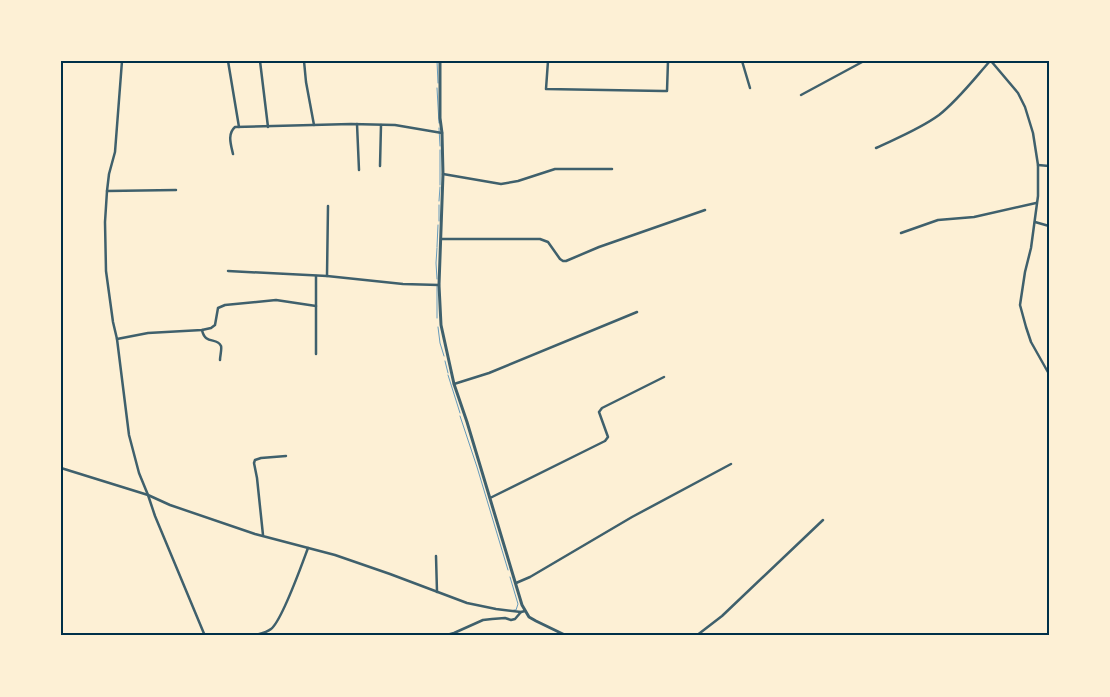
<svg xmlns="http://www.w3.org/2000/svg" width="1110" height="697" font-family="Poppins,sans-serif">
  <rect width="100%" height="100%" fill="#fdf0d5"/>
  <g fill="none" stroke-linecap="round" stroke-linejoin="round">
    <g stroke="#669bbc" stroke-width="1">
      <path d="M437 61 438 83"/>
      <path d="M437 88 439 123"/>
      <path d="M439 128 440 146"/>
      <path d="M440 150V185"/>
      <path d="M439 201 440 187"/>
      <path d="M439 221V205"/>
      <path d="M437 247 438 225"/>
      <path d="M437 248 436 263 437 279"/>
      <path d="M437 318V286"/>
      <path d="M438 327 440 343 444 356"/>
      <path d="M445 361 448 373"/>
      <path d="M448 375 460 413"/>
      <path d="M460 416 477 467 508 570"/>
      <path d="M510 577 518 604 516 610H514"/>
    </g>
    <g stroke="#3f606c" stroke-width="2.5">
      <path d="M122 61 115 152 109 174 107 191 105 222 106 271 113 322 117 339 129 435 139 473 148 495 155 516 205 636"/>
      <path d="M228 61 239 127"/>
      <path d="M260 61 268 127"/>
      <path d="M304 61 306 82 314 125"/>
      <path d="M548 61 546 89 663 91H667L668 61"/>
      <path d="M742 61 750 88"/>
      <path d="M991 61 1018 93 1025 107 1033 133 1038 165V196L1031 248 1025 272 1020 305 1026 327 1031 342 1049 374"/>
      <path d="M801 95 864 61"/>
      <path d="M357 124 359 170"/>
      <path d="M876 148C897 138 920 129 939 115 958 100 974 79 990 61"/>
      <path d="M233 154C231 145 227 134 235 127L351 124 395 125 442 133"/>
      <path d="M1038 165 1049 166"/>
      <path d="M380 166 381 125"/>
      <path d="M443 174 501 184 518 181 555 169H612"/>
      <path d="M107 191 176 190"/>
      <path d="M1035 222 1049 226"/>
      <path d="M901 233 938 220 974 217 1036 203"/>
      <path d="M441 239H540L548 242 560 259 563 261H566L599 247 705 210"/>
      <path d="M228 271 327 276 403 284 439 285"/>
      <path d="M316 276V354"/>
      <path d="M327 276 328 206"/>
      <path d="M202 330C205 345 217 337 221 346 222 349 220 356 220 360"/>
      <path d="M117 339 148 333 202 330 211 328 215 325 218 308 225 305 276 300 316 306"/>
      <path d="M454 384 489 373 637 312"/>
      <path d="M61 468 148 495 170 505 255 534 335 555 390 574 467 603 496 609 521 612 525 611"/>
      <path d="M490 498 605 441 608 437 599 412 602 408 664 377"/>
      <path d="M263 535 257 478 254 463 255 460 261 458 286 456"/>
      <path d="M436 556 437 592"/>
      <path d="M516 583 530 577 632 517 731 464"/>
      <path d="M252 636C258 634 266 633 271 629 282 621 302 564 308 548"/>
      <path d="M443 636 454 633 483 620 492 619 505 618 511 620 515 619 521 612"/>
      <path d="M696 636 722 616 823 520"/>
    </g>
    <path stroke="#3f606c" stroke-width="3" d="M440 61V118L442 133 443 174 439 285 441 325 454 384 467 422 522 605 529 617 536 621 567 636"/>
  </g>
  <rect width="1110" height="697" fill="none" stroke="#fdf0d5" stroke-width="125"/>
  <rect x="62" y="62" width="986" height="572" fill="none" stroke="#003049" stroke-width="2"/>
</svg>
